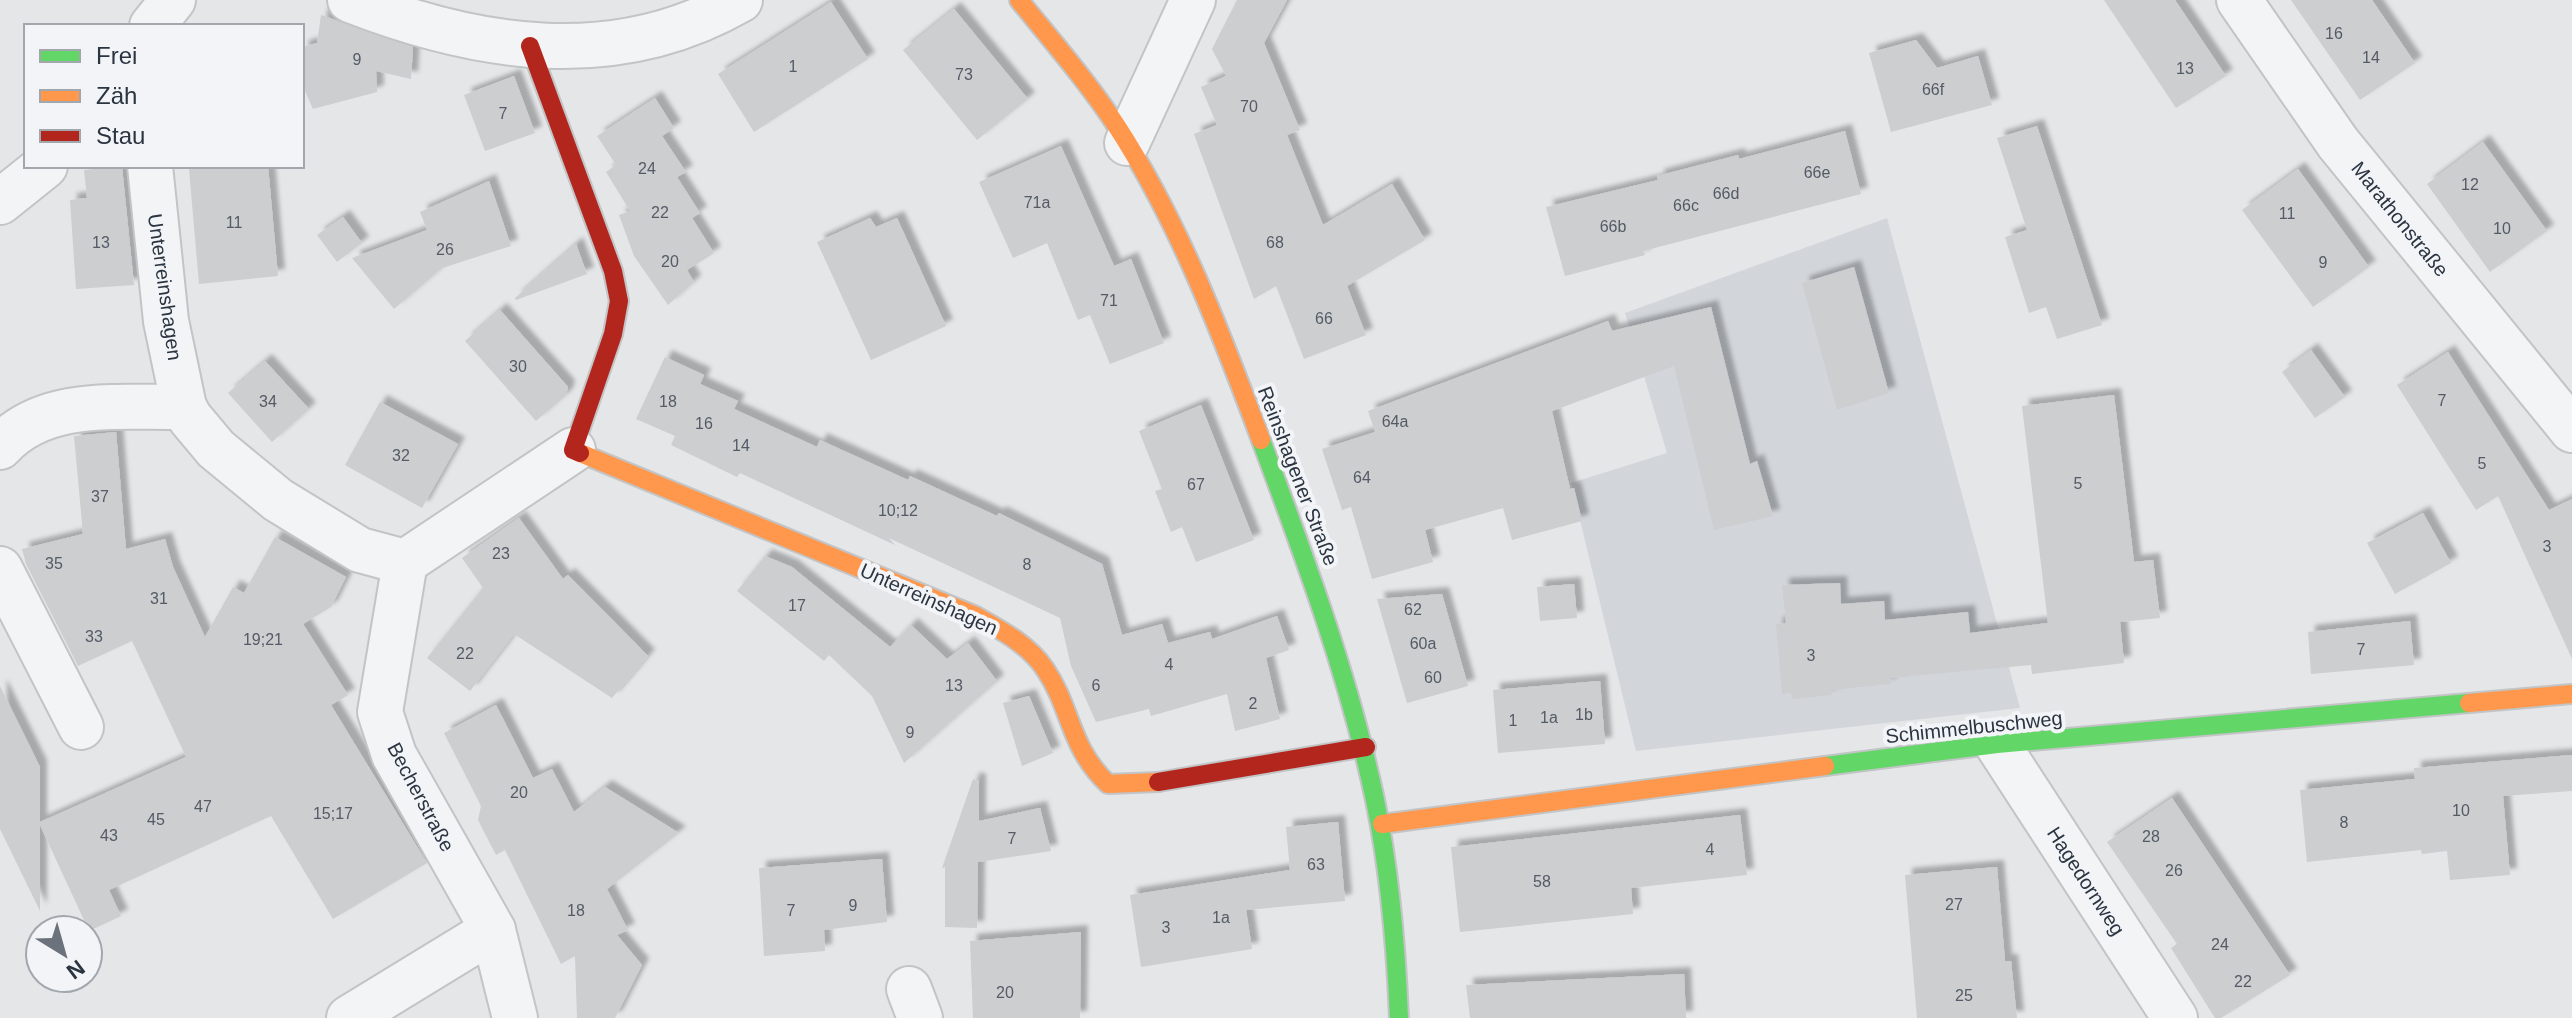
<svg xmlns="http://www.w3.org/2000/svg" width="2572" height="1018" font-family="Arial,sans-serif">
  <defs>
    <filter id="shadow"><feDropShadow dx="7" dy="-7" stdDeviation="2" flood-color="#0004"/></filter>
  </defs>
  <rect width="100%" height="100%" fill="#e4e6e8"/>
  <path fill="#d2d6db" d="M1887 218 2020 708 1636 751 1571 483 1667 453 1625 313Z"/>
  <g fill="#ccced0" filter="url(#shadow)">
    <path d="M1237 0H1287L1264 43 1300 130 1287 135 1323 225 1392 184 1425 240 1347 286 1366 335 1304 359 1276 286 1254 299 1194 134 1217 125 1201 87 1226 76 1212 49Z"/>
    <path d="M2104 0H2175L2226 76 2176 108Z"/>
    <path d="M2291 0H2372L2415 63 2360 100Z"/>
    <path d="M831 2 868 59 754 132 718 74Z"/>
    <path d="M954 9 1028 99 977 140 903 50Z"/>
    <path d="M321 15 413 47 411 79 376 71 377 92 313 109 302 84V47L317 43Z"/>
    <path d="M1916 40 1937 68 1978 56 1992 105 1891 132 1869 53Z"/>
    <path d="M514 76 535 133 485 151 464 95Z"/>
    <path d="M655 98 674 128 662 136 686 172 677 177 700 213 692 218 714 253 687 270 694 282 668 305 634 256 619 215 630 211 606 172 616 165 597 136Z"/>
    <path d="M2037 126 2102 325 2057 339 2046 307 2029 313 2005 237 2027 230 1997 138Z"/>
    <path d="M1845 131 1861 194 1643 251 1645 255 1565 276 1546 207 1658 180 1657 176 1738 155 1739 159Z"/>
    <path d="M2483 142 2547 231 2490 272 2427 184Z"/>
    <path d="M1061 146 1114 266 1131 259 1164 343 1110 364 1090 315 1078 320 1047 243 1013 258 979 182Z"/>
    <path d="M220 166H268L278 276 199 284 189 169Z"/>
    <path d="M122 167 134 285 76 289 70 200 87 198 84 170Z"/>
    <path d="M2298 169 2369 267 2313 307 2242 210Z"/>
    <path d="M489 181 511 246 442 268 394 309 352 258 427 230 420 212Z"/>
    <path d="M343 217 362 243 337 262 317 235Z"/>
    <path d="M870 218 876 227 897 218 946 326 871 360 817 242Z"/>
    <path d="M576 244 587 274 516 300 515 298Z"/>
    <path d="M1854 267 1889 393 1837 410 1802 283Z"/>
    <path d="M1711 307 1750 464 1757 461 1773 516 1714 530 1674 366 1552 411 1570 489 1574 488 1582 521 1512 540 1503 508 1425 530 1433 562 1372 579 1351 507 1342 510 1322 449 1375 432 1368 411 1608 321 1612 331Z"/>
    <path d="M500 310 568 387 566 395 536 421 465 341Z"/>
    <path d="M2311 350 2345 397 2315 418 2282 372Z"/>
    <path d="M2448 352 2549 510 2572 499V659L2498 496 2476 510 2397 385Z"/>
    <path d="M665 357 704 375 700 384 738 401 734 409 817 447 820 440 908 480 910 476 997 516 999 513 1102 564 1122 635 1162 624 1168 643 1210 632 1212 639 1277 616 1289 650 1266 658 1280 719 1235 731 1227 694 1151 716 1149 709 1096 722 1071 666 1060 618 889 538 895 545 740 473 737 477 671 445 675 436 636 419Z"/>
    <path d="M265 361 309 409 272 442 228 393Z"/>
    <path d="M2114 395 2134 562 2153 560 2160 618 2120 622 2124 663 2032 674 2031 665 1890 678 1891 684 1832 690V695L1792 699 1791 693 1782 694 1776 624 1786 623 1782 585 1840 583 1841 604 1884 601 1885 620 1968 612 1970 633 2048 623 2022 406Z"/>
    <path d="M380 402 458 444 422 508 345 465Z"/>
    <path d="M1201 405 1254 540 1196 562 1182 527 1171 532 1155 491 1162 489 1139 431Z"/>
    <path d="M116 432 126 549 165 539 173 567 205 637 233 587 244 593 275 537 346 577 331 607 303 624 348 695 331 705 427 863 333 919 271 816 109 890 121 916 89 931 40 825V911L0 829V686L40 767V822L186 757 132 641 78 666 26 564 22 549 83 534 74 436Z"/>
    <path d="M2423 513 2451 563 2395 594 2367 543Z"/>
    <path d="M519 518 563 579 568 575 648 656 612 698 514 634 470 691 427 658 483 588 462 558Z"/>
    <path d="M765 556 792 567 890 647 911 625 947 659 968 643 997 681 904 763 872 696 829 655 824 661 737 591Z"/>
    <path d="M1574 584 1577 618 1540 621 1537 587Z"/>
    <path d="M1442 594 1468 686 1407 703 1377 599Z"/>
    <path d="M2410 621 2414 665 2311 674 2308 632Z"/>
    <path d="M1600 681 1605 744 1498 753 1493 690Z"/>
    <path d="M1029 696 1053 753 1022 766 1003 703Z"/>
    <path d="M496 705 533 778 552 769 574 812 605 787 679 833 607 889 628 930 617 935 642 965 615 1018H577L575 956 561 964 505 850 496 855 478 820 481 806 444 733Z"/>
    <path d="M2572 755V791L2503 796 2510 875 2450 880 2447 851 2422 854 2421 850 2307 862 2300 790 2415 779 2414 768Z"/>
    <path d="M973 779 979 781V821L1040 808 1051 851 978 862 977 928 945 927V867L942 868Z"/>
    <path d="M2172 798 2290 975 2221 1018H2215L2171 948 2177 944 2107 842Z"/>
    <path d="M1740 815 1747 875 1631 888 1633 914 1460 932 1451 847Z"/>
    <path d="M1338 822 1345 901 1246 910 1252 949 1141 967 1130 895 1290 870 1286 827Z"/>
    <path d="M882 859 887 922 824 930 825 951 764 956 759 868Z"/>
    <path d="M1997 867 2005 961H2011L2017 1018H1917L1905 875Z"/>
    <path d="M1081 932 1080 1018H973L970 941Z"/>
    <path d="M1684 974 1686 1018H1470L1466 985Z"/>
  </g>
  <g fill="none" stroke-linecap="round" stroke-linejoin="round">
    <defs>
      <g id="street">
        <path d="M350 0C478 50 615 72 740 0"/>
        <path d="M2239 0 2338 143 2572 430"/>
        <path d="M152 26 173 0"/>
        <path d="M1127 143 1193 0"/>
        <path d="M150 166 166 321 184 407 190 418 216 449 278 500 360 550 405 562 573 450"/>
        <path d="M0 202 45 166"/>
        <path d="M0 447C45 397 122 408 184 407"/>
        <path d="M405 562 380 712 394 755 493 930 515 1018"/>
        <path d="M0 569 81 727"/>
        <path d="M1997 744 2175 1018"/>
        <path d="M909 989 920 1018"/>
        <path d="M349 1018 493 930"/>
      </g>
      <g id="fast">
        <path d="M1261 440C1305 558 1349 677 1375 800 1390 872 1396 945 1399 1018"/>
        <path d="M1825 766 1997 744 2469 703"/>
      </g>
      <g id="slow">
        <path d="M1019 0C1052 41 1087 81 1116 125 1179 222 1221 333 1261 440"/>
        <path d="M580 453 976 616C1001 630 1029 645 1045 669 1072 709 1069 747 1108 784L1158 782"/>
        <path d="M2469 703 2572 694"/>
        <path d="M1382 824 1825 766"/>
      </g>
      <g id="jam">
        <path d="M530 46 613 271 619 301 613 334 573 450 580 453"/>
        <path d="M1158 782 1366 747"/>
      </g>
    </defs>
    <use href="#street" stroke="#c2c4c6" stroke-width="48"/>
    <use href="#fast" stroke="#c2c4c6" stroke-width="22"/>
    <use href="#slow" stroke="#c2c4c6" stroke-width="22"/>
    <use href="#jam" stroke="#c2c4c6" stroke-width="22"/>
    <use href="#street" stroke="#f3f4f5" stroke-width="44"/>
    <use href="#fast" stroke="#63d668" stroke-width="18"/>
    <use href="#slow" stroke="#ff974d" stroke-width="18"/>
    <use href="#jam" stroke="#b3261e" stroke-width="18"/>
  </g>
  <g text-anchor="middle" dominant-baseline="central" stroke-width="8" stroke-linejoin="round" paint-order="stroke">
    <g font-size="16" fill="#545b66">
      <text x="2334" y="33">16</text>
      <text x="2371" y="57">14</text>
      <text x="357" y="59">9</text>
      <text x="793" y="66">1</text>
      <text x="2185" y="68">13</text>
      <text x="964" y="74">73</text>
      <text x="1933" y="89">66f</text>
      <text x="1249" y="106">70</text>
      <text x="503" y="113">7</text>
      <text x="647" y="168">24</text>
      <text x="1817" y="172">66e</text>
      <text x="2470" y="184">12</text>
      <text x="1726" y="193">66d</text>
      <text x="1037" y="202">71a</text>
      <text x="1686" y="205">66c</text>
      <text x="660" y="212">22</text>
      <text x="2287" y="213">11</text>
      <text x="234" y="222">11</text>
      <text x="1613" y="226">66b</text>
      <text x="2502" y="228">10</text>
      <text x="101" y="242">13</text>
      <text x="1275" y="242">68</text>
      <text x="445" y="249">26</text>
      <text x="670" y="261">20</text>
      <text x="2323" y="262">9</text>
      <text x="1109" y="300">71</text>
      <text x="1324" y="318">66</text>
      <text x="518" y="366">30</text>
      <text x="2442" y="400">7</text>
      <text x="268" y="401">34</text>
      <text x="668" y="401">18</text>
      <text x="1395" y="421">64a</text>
      <text x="704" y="423">16</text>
      <text x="741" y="445">14</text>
      <text x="401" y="455">32</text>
      <text x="2482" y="463">5</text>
      <text x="1362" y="477">64</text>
      <text x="2078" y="483">5</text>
      <text x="1196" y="484">67</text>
      <text x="100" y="496">37</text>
      <text x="898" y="510">10;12</text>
      <text x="2547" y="546">3</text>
      <text x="501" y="553">23</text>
      <text x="54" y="563">35</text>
      <text x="1027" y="564">8</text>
      <text x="159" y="598">31</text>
      <text x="797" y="605">17</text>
      <text x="1413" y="609">62</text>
      <text x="94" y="636">33</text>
      <text x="263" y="639">19;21</text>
      <text x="1423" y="643">60a</text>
      <text x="2361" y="649">7</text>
      <text x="465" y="653">22</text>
      <text x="1811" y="655">3</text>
      <text x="1169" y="664">4</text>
      <text x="1433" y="677">60</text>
      <text x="954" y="685">13</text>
      <text x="1096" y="685">6</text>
      <text x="1253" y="703">2</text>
      <text x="1584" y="714">1b</text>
      <text x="1549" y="717">1a</text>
      <text x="1513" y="720">1</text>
      <text x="910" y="732">9</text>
      <text x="519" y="792">20</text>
      <text x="203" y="806">47</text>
      <text x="2461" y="810">10</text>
      <text x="333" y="813">15;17</text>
      <text x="156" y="819">45</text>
      <text x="2344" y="822">8</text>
      <text x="109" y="835">43</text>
      <text x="2151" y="836">28</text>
      <text x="1012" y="838">7</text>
      <text x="1710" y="849">4</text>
      <text x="1316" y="864">63</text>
      <text x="2174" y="870">26</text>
      <text x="1542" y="881">58</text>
      <text x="1954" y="904">27</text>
      <text x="853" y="905">9</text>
      <text x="576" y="910">18</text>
      <text x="791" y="910">7</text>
      <text x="1221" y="917">1a</text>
      <text x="1166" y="927">3</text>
      <text x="2220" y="944">24</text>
      <text x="2243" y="981">22</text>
      <text x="1005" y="992">20</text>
      <text x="1964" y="995">25</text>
    </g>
    <g font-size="20" fill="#2b3441" stroke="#f2f4f7">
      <text transform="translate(2400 219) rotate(51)">Marathonstraße</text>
      <text transform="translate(165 287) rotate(82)">Unterreinshagen</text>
      <text transform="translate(1298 476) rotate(69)">Reinshagener Straße</text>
      <text transform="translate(929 599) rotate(24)">Unterreinshagen</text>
      <text transform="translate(1974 727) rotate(-6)">Schimmelbuschweg</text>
      <text transform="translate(421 797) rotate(62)">Becherstraße</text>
      <text transform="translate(2086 881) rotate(57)">Hagedornweg</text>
    </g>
  </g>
  <rect x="24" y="24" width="280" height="144" fill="#f2f4f7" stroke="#a2a7ae" stroke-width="2"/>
  <rect x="40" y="50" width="40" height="12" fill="#63d668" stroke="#a2a7ae" stroke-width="2"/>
  <text x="96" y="64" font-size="24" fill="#2b3441">Frei</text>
  <rect x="40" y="90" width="40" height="12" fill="#ff974d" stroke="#a2a7ae" stroke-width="2"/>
  <text x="96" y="104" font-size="24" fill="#2b3441">Zäh</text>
  <rect x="40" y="130" width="40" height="12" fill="#b3261e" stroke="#a2a7ae" stroke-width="2"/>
  <text x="96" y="144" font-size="24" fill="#2b3441">Stau</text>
  <g transform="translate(64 954) rotate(143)"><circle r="38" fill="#f2f4f7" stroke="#a2a7ae" stroke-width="2"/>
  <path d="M0-6L14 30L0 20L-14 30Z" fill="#6c727b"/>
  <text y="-12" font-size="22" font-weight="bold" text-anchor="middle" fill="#2b3441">N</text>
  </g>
</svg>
